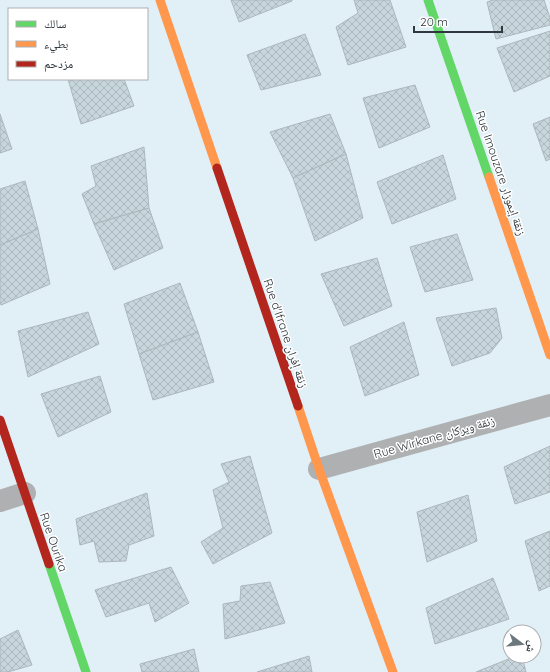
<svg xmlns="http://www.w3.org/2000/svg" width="550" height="672" font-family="Quicksand,'Noto Naskh Arabic',sans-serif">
  <defs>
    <pattern id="building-cross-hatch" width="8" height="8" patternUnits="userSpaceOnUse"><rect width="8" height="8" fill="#c7d5dc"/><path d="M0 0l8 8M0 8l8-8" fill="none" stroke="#abb8be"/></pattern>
  </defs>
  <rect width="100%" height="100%" fill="#e1eff7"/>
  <g fill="url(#building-cross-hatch)" stroke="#acb7bd">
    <path d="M231 0H292V1L239 22Z"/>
    <path d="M354 0H390L406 47 348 65 336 27 358 13Z"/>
    <path d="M493 0H544L550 18V25L496 39 487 2Z"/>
    <path d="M550 31V76L514 92 497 48Z"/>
    <path d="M305 34 321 75 261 90 247 55Z"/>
    <path d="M68 79H124L134 106 81 124Z"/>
    <path d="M415 85 430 127 379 148 363 98Z"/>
    <path d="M0 114 12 149 0 153Z"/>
    <path d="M330 114 346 154 293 178 270 132Z"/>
    <path d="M550 117V159L546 161 533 124Z"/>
    <path d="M144 147 149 208 94 224 82 194 96 186 91 166Z"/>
    <path d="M346 154 363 218 315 241 293 178Z"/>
    <path d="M443 155 456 199 392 224 377 182Z"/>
    <path d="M25 181 38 229 0 245V189Z"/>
    <path d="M149 208 163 248 114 270 94 224Z"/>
    <path d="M38 229 50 284 1 305 0 301V245Z"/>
    <path d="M457 234 473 280 425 292 410 247Z"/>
    <path d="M377 258 392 306 344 326 321 274Z"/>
    <path d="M180 283 198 332 139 354 124 304Z"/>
    <path d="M496 308 502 338 490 353 452 366 436 318Z"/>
    <path d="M88 312 99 344 28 377 18 331Z"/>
    <path d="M404 322 419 375 365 396 350 347Z"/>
    <path d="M198 332 214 382 153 400 139 354Z"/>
    <path d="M100 376 111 412 58 437 41 394Z"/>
    <path d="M550 446V492L515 504 504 467Z"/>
    <path d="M250 456 272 533 213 564 201 542 223 528 213 490 229 482 221 464Z"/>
    <path d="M147 493 154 536 129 545 126 561 99 562 94 541 80 545 76 519Z"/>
    <path d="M468 495 477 541 427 562 417 512Z"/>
    <path d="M550 531V586L539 591 525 541Z"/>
    <path d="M171 567 189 603 155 622 149 603 106 617 95 590Z"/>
    <path d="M493 578 509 619 435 644 426 608Z"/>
    <path d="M270 582 285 623 225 639 223 604 240 601 241 586Z"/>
    <path d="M18 630 32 665 8 672H0V639Z"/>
    <path d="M194 649 199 672H142L140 664Z"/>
    <path d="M309 656 312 672H257Z"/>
    <path d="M516 656H522L526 672H476Z"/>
  </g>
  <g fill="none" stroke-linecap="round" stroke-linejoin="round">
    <g stroke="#afb0b2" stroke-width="22">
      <path d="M319 469 550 405"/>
      <path d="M0 501 25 493"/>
    </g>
    <g stroke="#63d668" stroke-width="9">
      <path d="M428 0 489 177"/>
      <path d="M49 564 86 672"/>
    </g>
    <g stroke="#ff974d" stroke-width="9">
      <path d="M160 0 217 168"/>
      <path d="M489 177 550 355"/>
      <path d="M298 406 319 469 393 672"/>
    </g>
    <g stroke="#b3261e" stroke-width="9">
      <path d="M217 168 298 406"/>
      <path d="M0 420 49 564"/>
    </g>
  </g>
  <g text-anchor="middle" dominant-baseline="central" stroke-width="3" stroke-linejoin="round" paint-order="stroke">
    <g font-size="12" fill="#2f383d" stroke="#fff">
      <text transform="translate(501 173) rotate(71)">Rue Imouzare زنقة إيموزار</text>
      <text transform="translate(286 333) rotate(71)">Rue d'Ifrane زنقة إفران</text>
      <text transform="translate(434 437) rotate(-16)">Rue Wirkane زنقة ويركان</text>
      <text transform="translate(54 542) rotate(71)">Rue Ourika</text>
    </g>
  </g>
  <rect x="8" y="8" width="140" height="72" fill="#ffffff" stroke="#acafb1"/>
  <rect x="16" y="21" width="20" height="6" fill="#63d668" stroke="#acafb1"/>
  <text x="44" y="28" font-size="12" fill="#2f383d">سالك</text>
  <rect x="16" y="41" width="20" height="6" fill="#ff974d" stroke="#acafb1"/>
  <text x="44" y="48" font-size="12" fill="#2f383d">بطيء</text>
  <rect x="16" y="61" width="20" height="6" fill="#b3261e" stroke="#acafb1"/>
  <text x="44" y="68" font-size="12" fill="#2f383d">مزدحم</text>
  <g transform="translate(522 644) rotate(106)"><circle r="19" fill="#ffffff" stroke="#acafb1"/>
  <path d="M0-3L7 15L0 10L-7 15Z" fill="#6d787e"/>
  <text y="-6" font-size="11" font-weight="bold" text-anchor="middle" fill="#2f383d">ش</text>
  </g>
  <path d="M414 26v6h88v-6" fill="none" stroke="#2f383d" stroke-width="2"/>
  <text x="420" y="26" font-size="12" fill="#2f383d" stroke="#ffffff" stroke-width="3" paint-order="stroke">20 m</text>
</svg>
